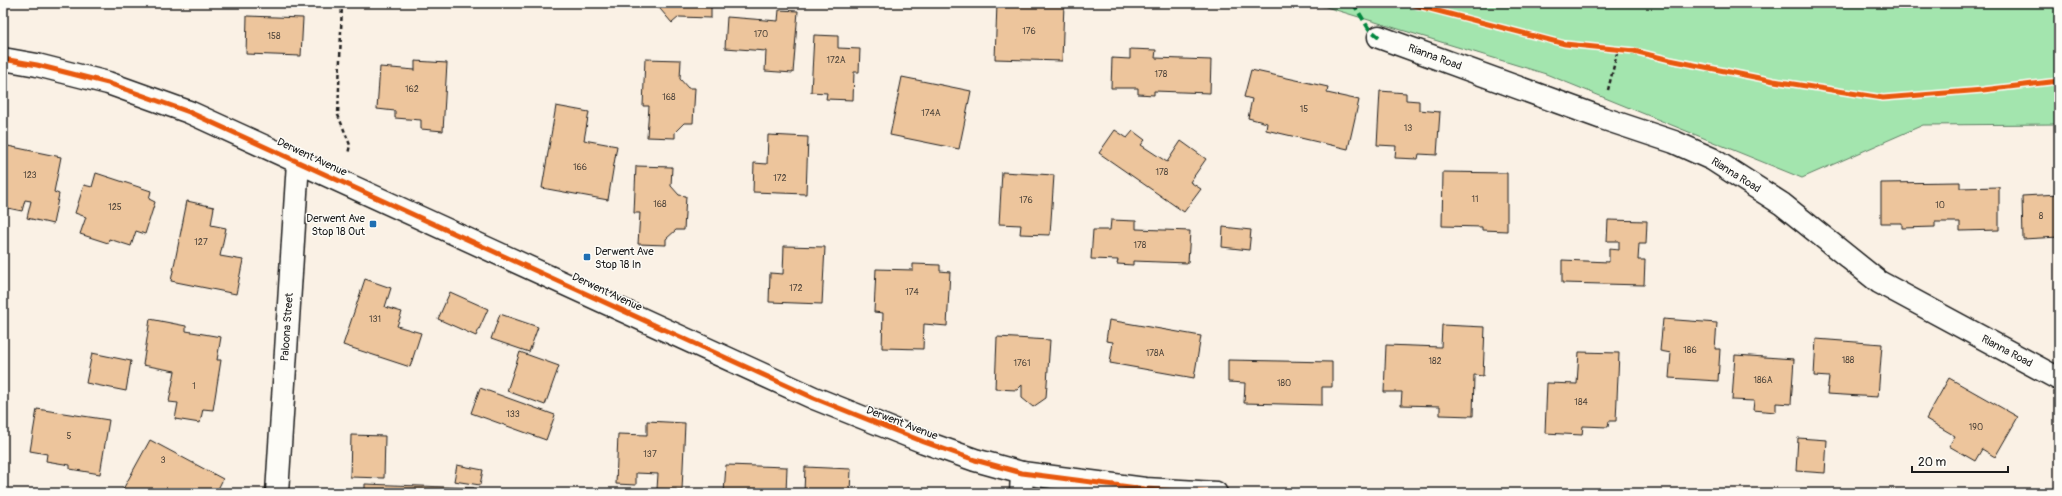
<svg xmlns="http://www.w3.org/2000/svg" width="2062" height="496" font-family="Pangolin,sans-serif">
  <rect width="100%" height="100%" fill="#faf1e5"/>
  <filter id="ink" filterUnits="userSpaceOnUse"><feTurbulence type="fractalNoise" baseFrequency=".025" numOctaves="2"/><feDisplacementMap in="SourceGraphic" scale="8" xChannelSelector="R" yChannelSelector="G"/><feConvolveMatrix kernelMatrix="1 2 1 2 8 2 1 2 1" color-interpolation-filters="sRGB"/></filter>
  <g filter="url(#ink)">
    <path fill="#a3e5ae" stroke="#608065" d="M1313 3H2059V124L1923 125 1802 178 1546 74Z"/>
    <g fill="#edc59c" stroke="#1c1c1c">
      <path d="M491 3H524V6Z"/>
      <path d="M655 3H711V18L679 17 672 23Z"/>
      <path d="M997 3H1064L1062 61 995 59Z"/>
      <path d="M779 10 798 11 793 73 765 71 766 51 725 48 727 17 778 21Z"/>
      <path d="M247 16 303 18 301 56 246 54Z"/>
      <path d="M814 35 838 36V48L860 49 859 72H854L853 100 826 99 827 93 811 92Z"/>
      <path d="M1130 49 1156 50 1155 58 1211 60 1210 93 1154 91V95L1138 94V88H1111L1112 58 1130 59Z"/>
      <path d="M645 59 681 60 680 79 688 88H695L693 123H684L675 132V138L647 137 649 106H643Z"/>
      <path d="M415 61 447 63 443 131 421 129V120L395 118V111L377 109 380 67 415 70Z"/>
      <path d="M1251 70 1328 87 1327 93 1359 100 1348 149 1266 130 1267 123 1248 118 1252 99 1244 97Z"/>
      <path d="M902 77 971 91 959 149 890 135Z"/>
      <path d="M1380 91 1406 93V100L1419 101V110L1440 112 1437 155 1419 154 1418 159 1395 158 1396 146 1377 145Z"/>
      <path d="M556 106 589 112 584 140 617 146 608 200 542 188Z"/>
      <path d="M1115 130 1127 138 1133 131 1145 140 1141 145 1167 162 1181 141 1206 159 1190 182 1201 189 1184 212 1099 153Z"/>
      <path d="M768 135 808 137 806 194 753 192 754 163 767 164Z"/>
      <path d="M3 145 61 157 54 192 59 194 53 224 27 218 31 201 25 200 22 211 3 207Z"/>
      <path d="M636 166 672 167 671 186 679 195 686 196 684 230H676L666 239V245L638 244 640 213H634Z"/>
      <path d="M1002 172 1054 175 1050 235 1020 234 1021 225 999 224Z"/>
      <path d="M1443 172 1507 173V231L1482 230V227L1442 226Z"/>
      <path d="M96 173 151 191 149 199 155 202 145 234 136 231 131 246 109 239 108 243 80 234 86 217 75 213 84 185 92 187Z"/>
      <path d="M1960 182V188L1999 187V230L1960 231V222H1935V227L1902 228V223H1881V183Z"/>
      <path d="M2059 194V237L2023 239 2022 196Z"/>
      <path d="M187 201 214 207 211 225 226 228 220 256 243 260 236 294 171 281Z"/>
      <path d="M1111 220 1136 221V229L1190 231 1188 263 1133 261V265L1117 264 1118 260 1091 259 1093 230H1110Z"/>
      <path d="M1608 220 1647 221 1646 244H1639L1638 260H1645L1644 285 1562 283V260L1609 262V249L1619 250V241H1607Z"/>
      <path d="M1223 227 1251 230 1249 250 1222 247Z"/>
      <path d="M784 246 825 247 822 304 769 302 770 273 783 274Z"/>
      <path d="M913 264 940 265V271L950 272 947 326 924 324 923 349 882 348 883 313 874 312 876 269 913 270Z"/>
      <path d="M365 279 391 288 385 307 402 312 397 326 421 333 410 367 343 345Z"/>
      <path d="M450 292 488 309 476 336 438 319Z"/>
      <path d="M500 314 538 327 529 352 491 339Z"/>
      <path d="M150 319 186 326V331L221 337 217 360H221L213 410 203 409 200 423 175 419 178 403 169 402 175 371 143 365Z"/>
      <path d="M1663 319 1717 323 1715 349H1720L1718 381 1669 378 1671 353 1660 351Z"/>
      <path d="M1109 320 1201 336 1194 378 1110 363 1113 342 1106 341Z"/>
      <path d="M1442 325 1485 327 1483 376 1474 375 1473 416 1440 415V406L1401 405 1402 392H1384L1386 345 1441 347Z"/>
      <path d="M997 337 1050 340 1046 398 1033 407 1022 398V385L1017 390 995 389Z"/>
      <path d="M1816 339 1882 344 1878 397 1827 394 1829 377 1814 376Z"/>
      <path d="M520 352 559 366 545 405 507 391Z"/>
      <path d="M1579 352 1619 353 1616 421H1609L1608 427 1583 426 1582 435 1545 433 1547 383 1577 384Z"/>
      <path d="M92 353 131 361 126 391 86 383Z"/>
      <path d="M1735 355 1794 359 1791 404 1776 403V412L1753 410 1754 401 1732 400Z"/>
      <path d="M1228 360 1332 362V387H1322V405L1244 403 1245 383 1228 382Z"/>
      <path d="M1949 378 2018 417 1995 457 1982 449 1975 461 1949 446 1955 436 1926 419Z"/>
      <path d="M480 388 555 415 546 440 471 413Z"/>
      <path d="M37 409 109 420 100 474 70 469V465L46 461 47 454 30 451Z"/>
      <path d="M647 421 685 423 682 490 657 489 658 474 636 473V485L616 484 618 434 647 435Z"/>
      <path d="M351 435 385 436 384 478 350 477Z"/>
      <path d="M1798 438 1827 440 1825 473 1796 471Z"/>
      <path d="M150 440 223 479 216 493H126L122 491Z"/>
      <path d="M457 465 483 470 480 485 454 481Z"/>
      <path d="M726 465 787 467 786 493H724Z"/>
      <path d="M805 467 851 469 850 493H804Z"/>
      <path d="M365 484 474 488 473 493H365Z"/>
    </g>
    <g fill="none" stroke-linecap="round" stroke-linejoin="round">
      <defs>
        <g id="minor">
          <path d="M1379 37 1602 118 1674 142 1712 159 1782 204 1879 282 2059 379"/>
          <path d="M3 59 37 65 108 83 189 112 814 398 924 442 975 460 1022 473 1145 489 1216 493"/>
          <path d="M277 493 298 162"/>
          <path d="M1021 493 1022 473"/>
        </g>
      </defs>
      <use href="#minor" stroke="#1c1c1c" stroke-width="25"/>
      <g stroke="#1c1c1c" stroke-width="2.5" stroke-dasharray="4 3" stroke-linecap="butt">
        <path d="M342 3 338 115 350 145 348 154"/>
        <path d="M1608 90 1618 49"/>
      </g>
      <use href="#minor" stroke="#fdfcf7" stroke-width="22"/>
      <path stroke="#00873e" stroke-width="4" stroke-dasharray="8 4" stroke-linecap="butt" d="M1353 3 1369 29 1379 37"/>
      <defs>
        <g id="cycleway">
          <path d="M1407 3 1565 44 1634 51 1670 60 1774 81 1883 98 1983 90 2059 81"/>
          <path d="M3 59 37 65 108 83 189 112 814 398 924 442 975 460 1022 473 1145 489 1216 493"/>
        </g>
      </defs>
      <use href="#cycleway" stroke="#fdfcf7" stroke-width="8"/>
      <use href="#cycleway" stroke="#e8590c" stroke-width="5"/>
    </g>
  </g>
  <g fill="#1f6fb2" stroke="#fdfcf7" stroke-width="1.5">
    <rect x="369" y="220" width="8" height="8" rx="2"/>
    <rect x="583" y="253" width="8" height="8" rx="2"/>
  </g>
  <g text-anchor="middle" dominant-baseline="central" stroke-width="3" stroke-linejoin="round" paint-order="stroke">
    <g font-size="9" fill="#50463c">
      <text x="1029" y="31">176</text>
      <text x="761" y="34">170</text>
      <text x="274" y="36">158</text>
      <text x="836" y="60">172A</text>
      <text x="1161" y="74">178</text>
      <text x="412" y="89">162</text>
      <text x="669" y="97">168</text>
      <text x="1304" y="109">15</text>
      <text x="931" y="113">174A</text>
      <text x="1408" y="128">13</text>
      <text x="580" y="167">166</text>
      <text x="1162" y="172">178</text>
      <text x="30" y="175">123</text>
      <text x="780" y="178">172</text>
      <text x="1475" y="199">11</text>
      <text x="1026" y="200">176</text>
      <text x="660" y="204">168</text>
      <text x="1940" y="205">10</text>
      <text x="115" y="207">125</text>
      <text x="2041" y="216">8</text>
      <text x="201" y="242">127</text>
      <text x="1140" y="245">178</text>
      <text x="796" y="288">172</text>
      <text x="912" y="292">174</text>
      <text x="375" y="319">131</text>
      <text x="1690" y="350">186</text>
      <text x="1155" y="353">178A</text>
      <text x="1848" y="360">188</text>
      <text x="1435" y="361">182</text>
      <text x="1022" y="363">1761</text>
      <text x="1763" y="380">186A</text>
      <text x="1284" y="383">180</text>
      <text x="194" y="386">1</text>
      <text x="1581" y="402">184</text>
      <text x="513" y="414">133</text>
      <text x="1976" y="427">190</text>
      <text x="69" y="436">5</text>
      <text x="650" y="454">137</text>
      <text x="163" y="460">3</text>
    </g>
    <g font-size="11" fill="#1c1c1c" stroke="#fdfcf7">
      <text transform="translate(1435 57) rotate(20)">Rianna Road</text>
      <text transform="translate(312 157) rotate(25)">Derwent Avenue</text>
      <text transform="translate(1736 175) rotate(32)">Rianna Road</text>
      <text transform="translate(607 292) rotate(25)">Derwent Avenue</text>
      <text transform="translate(287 327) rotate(-86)">Paloona Street</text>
      <text transform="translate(2007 351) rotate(28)">Rianna Road</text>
      <text transform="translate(902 423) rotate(21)">Derwent Avenue</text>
    </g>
    <g font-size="11" fill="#1c1c1c" stroke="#fdfcf7" text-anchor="end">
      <text x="365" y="218">Derwent Ave<tspan x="365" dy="13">Stop 18 Out</tspan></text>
      <text x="595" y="251" text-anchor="start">Derwent Ave<tspan x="595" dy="13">Stop 18 In</tspan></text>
    </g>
  </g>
  <rect width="2062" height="496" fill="none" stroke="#fdfcf7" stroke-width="16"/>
  <rect x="8" y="8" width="2046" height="480" fill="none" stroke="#1c1c1c" stroke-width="1.5" filter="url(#ink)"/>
  <path d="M1912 466v6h96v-6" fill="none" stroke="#1c1c1c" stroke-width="2"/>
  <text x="1918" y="466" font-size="12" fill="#1c1c1c" stroke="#fdfcf7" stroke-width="3" paint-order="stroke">20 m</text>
</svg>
